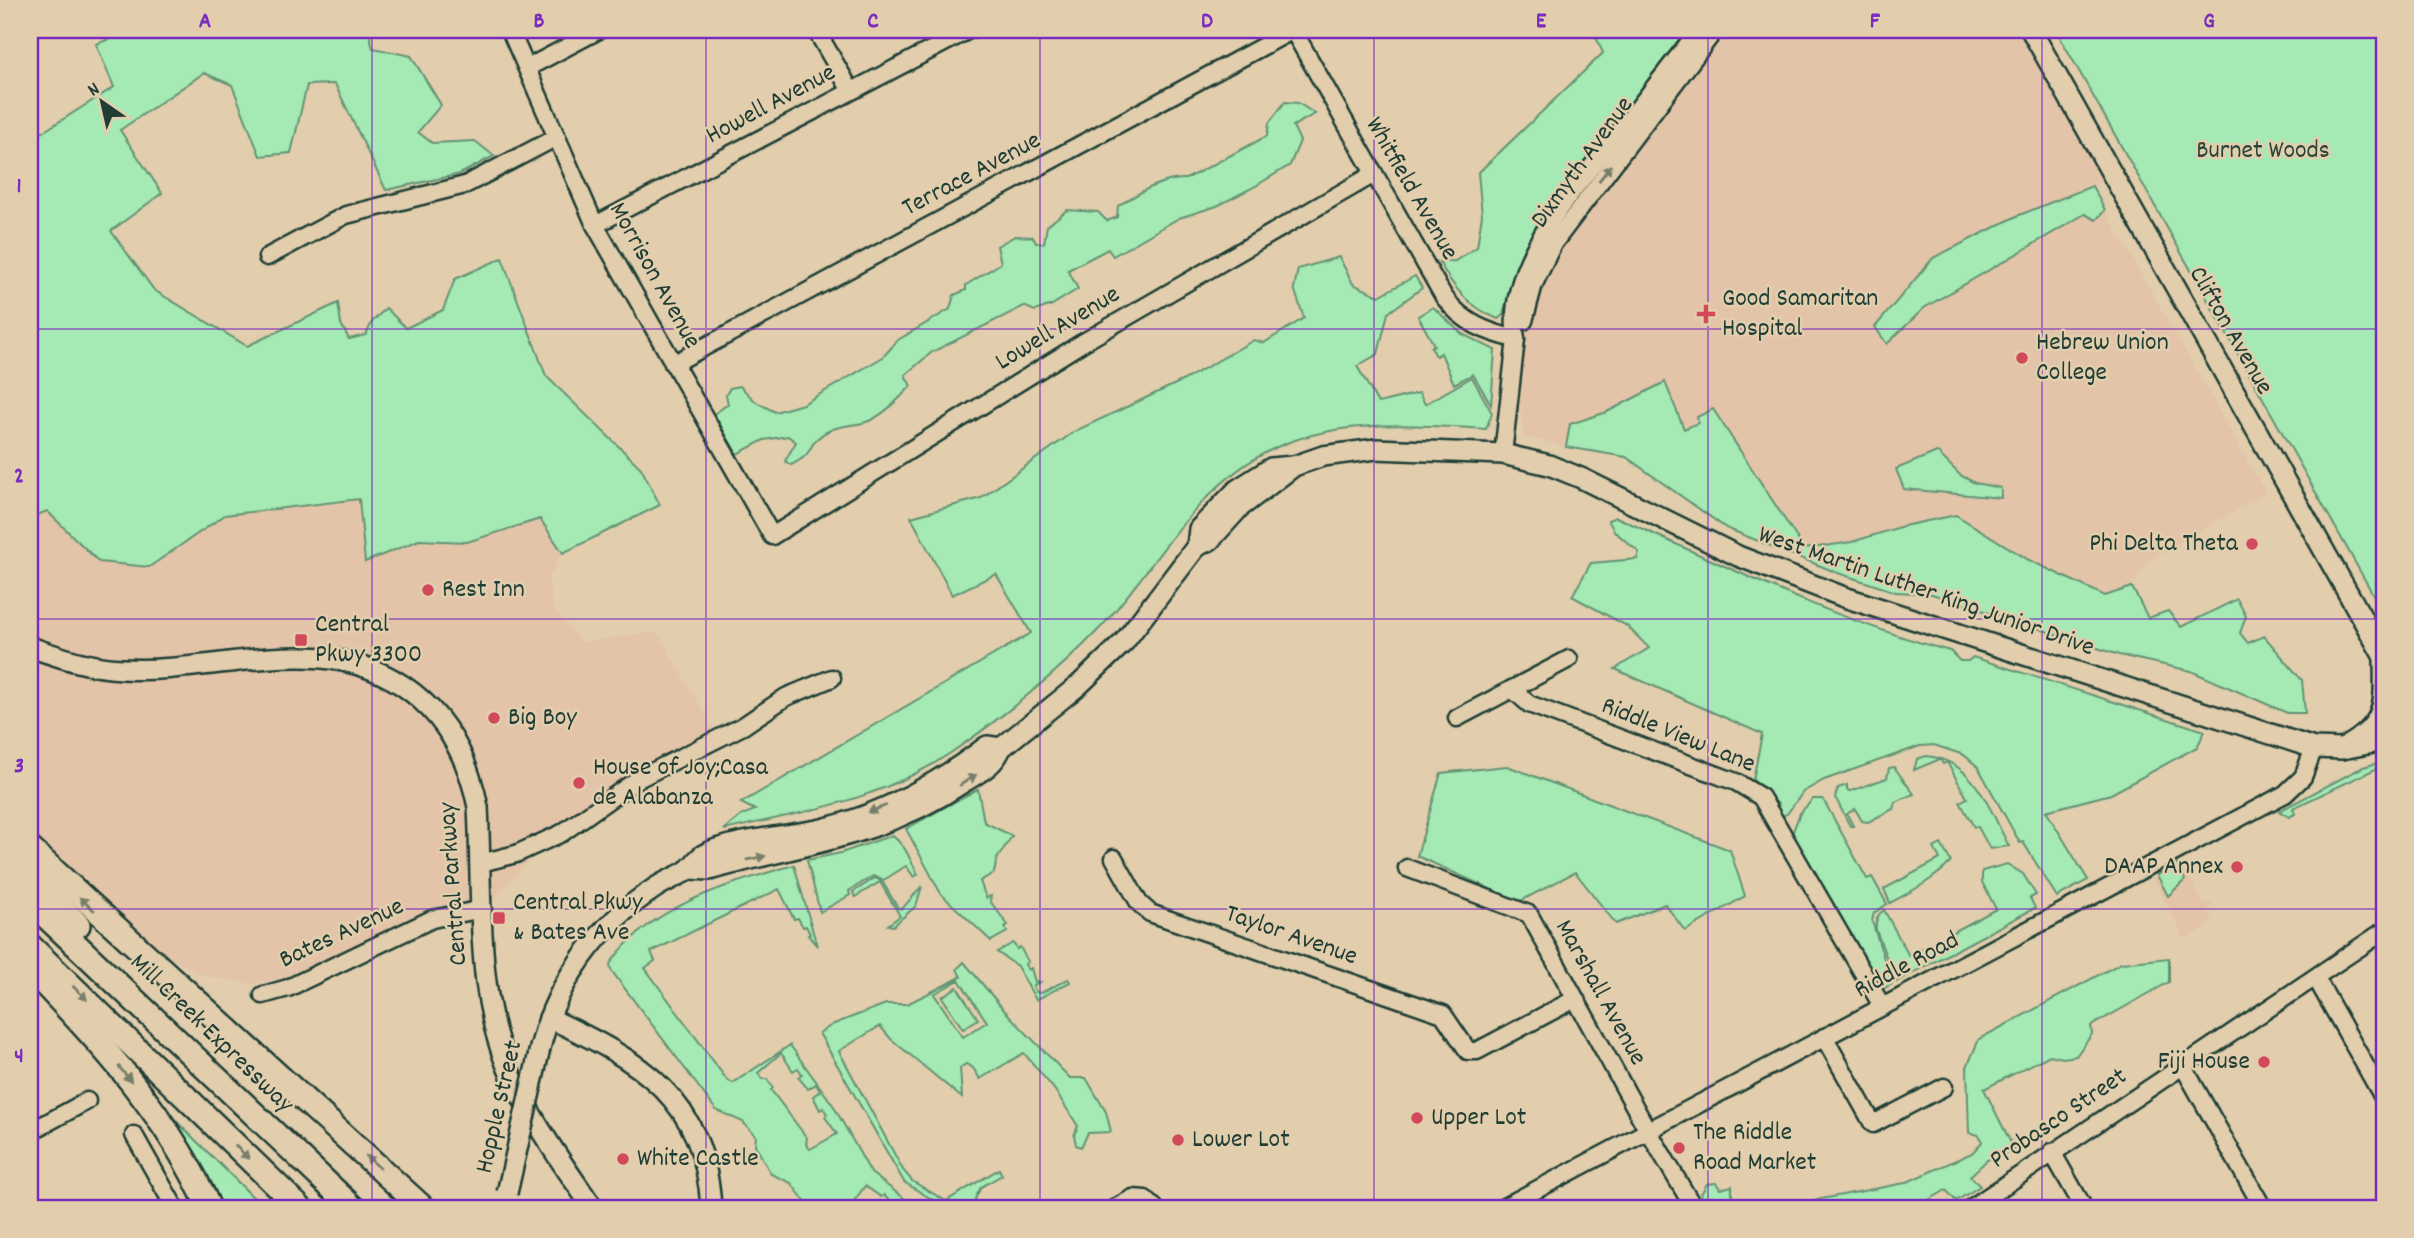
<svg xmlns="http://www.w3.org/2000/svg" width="2414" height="1238" font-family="Dekko,sans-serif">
  <rect width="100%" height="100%" fill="#e2cead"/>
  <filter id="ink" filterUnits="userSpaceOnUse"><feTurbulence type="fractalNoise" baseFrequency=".0143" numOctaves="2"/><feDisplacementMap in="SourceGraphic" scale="14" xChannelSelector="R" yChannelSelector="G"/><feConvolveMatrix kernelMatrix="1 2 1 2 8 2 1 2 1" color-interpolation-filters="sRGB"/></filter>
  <g filter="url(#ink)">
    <g fill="#e3c4a8">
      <path d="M1715 30H2031L2104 180 2092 187 2266 493 2148 561 2132 587 2105 596 2029 560 1956 515 1903 526 1852 542 1804 549 1713 409 1698 423 1684 429 1607 412 1570 424 1566 447 1523 436 1522 414 1508 412 1516 339 1534 284Z"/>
      <path d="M359 499 365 562 419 540 467 542 540 519 563 553 549 577 552 607 581 642 657 632 716 732 567 823 483 909 447 914 327 971 252 984 205 976 134 938 30 846V518L47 511 99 562 148 567 225 515Z"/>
      <path d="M2182 862 2204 904 2210 902 2213 907 2207 910 2214 923 2185 939 2152 878Z"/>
    </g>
    <g fill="#a5e9b4" stroke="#629374" stroke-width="2" fill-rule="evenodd">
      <path d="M133 30H368L373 48 411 56 441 105 418 132 432 143 475 141 494 156 460 174 386 190 335 84 307 85 291 153 260 156 232 85 204 73 120 130 162 193 111 231 154 290 247 346 338 303 341 324 349 339 366 335 372 322 386 308 406 328 443 310 455 279 502 258 546 376 641 468 660 505 563 553 540 519 467 542 419 540 365 562 359 499 225 515 149 567 99 562 47 511 30 518V140L114 87 96 44Z"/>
      <path d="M1593 30H1686C1657 68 1628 106 1598 144 1557 198 1518 247 1503 315L1498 319C1468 306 1455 290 1439 262L1455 261 1477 247 1482 215 1478 173 1603 53Z"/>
      <path d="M2056 30H2384V614Z"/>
      <path d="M1285 102 1298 103 1315 114 1293 126 1300 141 1290 165 1254 187 1217 206 1179 218 1113 256 1108 249 1068 270 1078 289 1052 305 1035 311 1024 306 932 352 905 375 911 386C899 399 880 419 863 423 847 426 830 426 817 439 805 452 813 454 791 465L785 461 796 442 788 436 764 440 737 454 714 414 728 404 726 395 730 388 740 386 756 402 775 412 803 404 883 357 898 340 950 309 954 295 966 290V285L1001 263 997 246 1015 236 1033 237 1036 243H1044L1047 226 1067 210 1098 212 1107 221 1117 217 1118 206C1138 193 1163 178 1186 179L1267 136 1269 123Z"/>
      <path d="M2092 186 2105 210 2096 220 2085 214 1924 308 1887 344 1875 327 1933 258 2017 216Z"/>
      <path d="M1339 257 1353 284 1379 296 1415 276 1422 288 1388 313 1378 354 1357 366 1378 403 1419 393 1425 404 1472 377 1492 413 1486 429C1422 425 1354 419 1292 441 1203 472 1162 560 1102 626 1061 670 1002 718 952 752 880 801 806 811 724 830L742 815 755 810 741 803 1031 633 996 574 952 595 911 517 981 498 1075 431 1184 380 1254 340 1264 343 1304 318 1294 288 1298 269Z"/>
      <path d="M1433 307 1462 334 1495 350 1491 405 1473 374 1454 384 1441 353 1436 356 1431 347 1434 345 1418 316Z"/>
      <path d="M1665 382 1684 429 1698 423 1697 417 1713 409 1804 549 1852 542 1903 526 1956 515 2029 560 2105 596 2132 587 2148 618 2168 611 2181 627 2237 599 2246 616 2240 633 2248 643 2264 636 2302 680 2305 713H2287L2191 671 2119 655 1932 594 1896 592 1838 573 1726 528 1626 457 1566 447 1570 424 1607 412Z"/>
      <path d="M1937 452 1960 475 1975 483 2001 488V498L1904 489 1896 469Z"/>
      <path d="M1616 517C1726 566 1834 620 1950 651L1960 661H1968L1973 657 2205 731 2197 747 2111 794 2046 811 2088 880 2057 897 2023 842 2020 843 1978 767 1964 755 1934 745 1920 746 1824 780 1803 792 1787 814 1782 816 1777 807 1779 805 1753 780 1762 734 1615 669 1649 648 1627 626 1572 596 1591 563 1637 559 1639 552 1615 532 1608 520Z"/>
      <path d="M1926 756C1975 760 1989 809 2009 846L1990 849 1978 827H1974L1960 802 1967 798 1947 762 1943 764 1940 759 1914 770 1917 759Z"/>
      <path d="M2378 763 2384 765 2293 808 2295 814 2289 817 2279 811 2363 767Z"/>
      <path d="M1507 766 1730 850 1745 896 1685 931 1665 904 1616 924 1575 872 1519 902 1417 856 1441 773Z"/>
      <path d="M1894 767 1914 794 1895 802 1893 809 1868 822 1862 821 1855 809 1847 814 1853 826H1850L1835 797 1838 788 1847 785V790L1851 791 1887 778 1889 768Z"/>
      <path d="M978 789 984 822 1012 836 997 859 994 873 980 881 986 898 991 896 990 901 1008 925 1005 927 1007 932 991 941 941 894 906 829Z"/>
      <path d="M1813 799H1823L1867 879 1872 877 1887 904 1874 913 1872 921 1892 984 1881 990 1792 834 1800 813Z"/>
      <path d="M893 835 905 849 918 874 914 877 906 866 884 880 873 876 849 891 850 895 820 912 807 860 841 853Z"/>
      <path d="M1941 844 1951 862C1933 880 1914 890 1890 903L1884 889 1940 859 1934 848Z"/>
      <path d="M2007 864 2023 874 2036 895 2030 898 2035 908 1896 982 1876 930C1875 922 1876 915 1884 910L1909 956 1996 909 1982 882V871Z"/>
      <path d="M2178 864 2185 880 2168 896 2157 875Z"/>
      <path d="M794 865 817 946 808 935 810 934 806 926 803 927 798 918 794 919 779 889 651 952 655 961 645 968 727 1080 733 1083 790 1045 833 1105 871 1173 917 1208H895L884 1195 881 1197 865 1186 849 1208H810L791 1183 771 1174 755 1145 756 1136 743 1122 716 1110 611 970 610 964C650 905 729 884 794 865ZM781 1053 793 1071 798 1068 802 1074 798 1077 808 1089 816 1084 820 1091 813 1096 820 1110 823 1108 827 1114 825 1117 837 1134 810 1149 806 1144 807 1138 771 1090 773 1088 767 1079H762L758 1073Z"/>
      <path d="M875 878 882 881 898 908 902 909 922 886 916 906 893 926 888 925 900 916 880 882 855 897 853 892Z"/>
      <path d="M1013 943 1017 949 1020 947 1028 962 1025 964 1028 970 1031 968 1035 982H1040L1033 986 1036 992 1041 993 1068 979 1070 982 1036 1000 1017 966 997 952Z"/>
      <path d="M2169 958V982L2091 1026 2092 1034 2076 1056 2063 1058 2050 1055 1984 1089 2014 1149 1987 1160 1970 1176 1980 1186 1956 1201 1946 1190 1927 1201 1931 1208H1792L1821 1199 1905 1183 1972 1153 1982 1142 1979 1135 1969 1133 1967 1067 1979 1039 2121 963Z"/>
      <path d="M964 962 1004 1010 1070 1078H1086L1106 1112 1111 1132 1088 1133 1081 1147 1076 1145 1074 1135 1078 1126 1054 1089 1024 1053 980 1079 973 1068 966 1064 960 1068 962 1098 891 1039 880 1026 839 1051 903 1170 912 1181 946 1201 999 1169 1002 1175 981 1187 975 1199 981 1208H946L904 1182 819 1033 834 1024 886 1004H907L961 977 957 969ZM959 980 987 1022 963 1037 934 994Z"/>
      <path d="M957 987 978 1019 963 1029 942 997Z"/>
      <path d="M147 1092 264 1208H215Z"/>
      <path d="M1716 1183 1720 1189 1732 1186V1208H1707L1701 1194 1707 1184Z"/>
    </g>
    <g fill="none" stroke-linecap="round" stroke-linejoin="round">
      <defs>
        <g id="minor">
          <path d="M510 30 595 225 772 536 1082 343 1374 174"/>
          <path d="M816 30 851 91"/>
          <path d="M1293 30 1444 297C1463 323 1486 332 1516 339"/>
          <path d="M527 68 599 30"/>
          <path d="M595 225 969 30"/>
          <path d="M267 257 346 215 465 185 557 137"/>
          <path d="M1524 321 1534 284 1553 244 1715 30"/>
          <path d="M673 364 1293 30"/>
          <path d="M1503 454 1516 339C1504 262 1573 192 1617 135 1645 100 1671 65 1699 30"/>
          <path d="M1512 689 1529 704 1736 782 1761 797 1882 1006"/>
          <path d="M1457 718 1569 659"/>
          <path d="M1114 858 1139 903 1150 913 1443 1014 1468 1051H1477L1575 999"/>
          <path d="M481 863 516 854 562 833 638 779 743 726 786 697 832 678"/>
          <path d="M1407 868 1529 914 1643 1122 1694 1208"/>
          <path d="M2316 978 2384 1099"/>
          <path d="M263 995 288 988 432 919 483 909"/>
          <path d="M1824 1037 1873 1124 1944 1087"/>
          <path d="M2183 1066 2263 1208"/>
          <path d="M30 1132 87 1101"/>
          <path d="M134 1135 175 1208"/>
          <path d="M2052 1152 2081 1203"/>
          <path d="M1115 1208 1133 1198 1145 1199 1155 1208"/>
          <path d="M1502 1208 2285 794 2303 777 2314 748"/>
          <path d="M1971 1208 2384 931"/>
        </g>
        <g id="major">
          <path d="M2031 30 2384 657"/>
          <path d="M1197 546 1199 529 1238 489 1271 468 1294 466"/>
          <path d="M30 647C60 657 90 668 123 669 221 675 327 625 413 693 450 722 469 762 478 807 483 898 473 1002 516 1086 537 1128 566 1169 593 1208"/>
          <path d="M2346 747C2390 722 2384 700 2384 656"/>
          <path d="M689 869 710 870C802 843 878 839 962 783 978 773 994 766 1001 748L1079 685 1124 642 1197 546 1210 540 1239 508 1294 466 1323 456 1376 449 1503 454 1549 465 1581 478 1738 556 1844 597 2314 748 2342 749 2384 741"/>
          <path d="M549 1018C641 1061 705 1098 711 1208"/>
          <path d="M540 1048C556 982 598 925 655 888 665 881 677 877 688 870 693 866 697 859 703 855 729 840 790 836 822 829 881 815 939 783 987 746L1001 748"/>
        </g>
        <g id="highway">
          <path d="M30 849 423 1208"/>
          <path d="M30 877 78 925"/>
          <path d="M30 901 353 1208"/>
          <path d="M30 946 300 1208"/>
          <path d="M30 969C99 1040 169 1116 209 1208"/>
        </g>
      </defs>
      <use href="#minor" stroke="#1f3d34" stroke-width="21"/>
      <use href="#major" stroke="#1f3d34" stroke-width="24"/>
      <use href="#highway" stroke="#1f3d34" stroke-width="28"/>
      <use href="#minor" stroke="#e2cead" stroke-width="16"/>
      <use href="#major" stroke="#e2cead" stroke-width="19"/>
      <use href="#highway" stroke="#e2cead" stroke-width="23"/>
      <defs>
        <path id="major-bridge" d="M507 1193 540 1048"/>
      </defs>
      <use href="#major-bridge" stroke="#1f3d34" stroke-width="24" stroke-linecap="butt"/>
      <use href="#major-bridge" stroke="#e2cead" stroke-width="19"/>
    </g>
    <defs><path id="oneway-solid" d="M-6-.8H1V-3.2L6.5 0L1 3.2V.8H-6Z" transform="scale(1.75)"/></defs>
    <g fill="#777e6a">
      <use href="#oneway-solid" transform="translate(1605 173) rotate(-53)"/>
      <use href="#oneway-solid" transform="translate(968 780) rotate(-34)"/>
      <use href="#oneway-solid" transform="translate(877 809) rotate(159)"/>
      <use href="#oneway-solid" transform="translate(756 858) rotate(-12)"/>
      <use href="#oneway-solid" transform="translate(87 904) rotate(-138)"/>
      <use href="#oneway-solid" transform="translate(80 993) rotate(44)"/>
      <use href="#oneway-solid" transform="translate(125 1074) rotate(50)"/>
      <use href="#oneway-solid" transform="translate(242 1152) rotate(44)"/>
      <use href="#oneway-solid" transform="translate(373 1162) rotate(-138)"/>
    </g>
  </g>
  <path fill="none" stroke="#7b2cbf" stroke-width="2" stroke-opacity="0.55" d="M372 30V1208M706 30V1208M1040 30V1208M1374 30V1208M1708 30V1208M2042 30V1208M30 329H2384M30 619H2384M30 909H2384"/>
  <g fill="#d1495b" stroke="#e2cead" stroke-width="2.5">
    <path d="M1702.5 303.5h7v7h7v7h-7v7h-7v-7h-7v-7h7z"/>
    <circle cx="2022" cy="358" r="7"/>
    <circle cx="2252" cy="544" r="7"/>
    <circle cx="428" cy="590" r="7"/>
    <rect x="294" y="633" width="14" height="14" rx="3.5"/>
    <circle cx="494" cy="718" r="7"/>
    <circle cx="579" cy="783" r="7"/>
    <circle cx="2237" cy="867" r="7"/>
    <rect x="492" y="911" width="14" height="14" rx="3.5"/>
    <circle cx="2264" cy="1062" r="7"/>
    <circle cx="1417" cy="1118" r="7"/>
    <circle cx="1178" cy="1140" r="7"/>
    <circle cx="1679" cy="1148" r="7"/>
    <circle cx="623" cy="1159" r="7"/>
  </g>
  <g text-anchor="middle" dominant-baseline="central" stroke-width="5" stroke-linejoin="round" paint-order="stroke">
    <g font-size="26" fill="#1f3d34" stroke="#e2cead">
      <text transform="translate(771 105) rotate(-28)">Howell Avenue</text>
      <text transform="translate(1583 163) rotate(-54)">Dixmyth Avenue</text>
      <text transform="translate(972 175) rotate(-28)">Terrace Avenue</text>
      <text transform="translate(1411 189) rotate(60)">Whitfield Avenue</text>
      <text transform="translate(654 276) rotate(61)">Morrison Avenue</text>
      <text transform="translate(1058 329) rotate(-31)">Lowell Avenue</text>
      <text transform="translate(2230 331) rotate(60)">Clifton Avenue</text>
      <text transform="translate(1926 592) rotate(19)">West Martin Luther King Junior Drive</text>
      <text transform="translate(1678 736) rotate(22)">Riddle View Lane</text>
      <text transform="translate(454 884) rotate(-94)">Central Parkway</text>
      <text transform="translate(342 934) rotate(-25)">Bates Avenue</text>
      <text transform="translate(1291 936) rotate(19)">Taylor Avenue</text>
      <text transform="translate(1907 966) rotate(-28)">Riddle Road</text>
      <text transform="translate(1600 993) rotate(61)">Marshall Avenue</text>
      <text transform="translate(211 1034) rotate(44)">Mill Creek Expressway</text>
      <text transform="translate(500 1107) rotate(-77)">Hopple Street</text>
      <text transform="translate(2059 1119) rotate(-34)">Probasco Street</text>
    </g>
    <g font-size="26" fill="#26463a" stroke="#e2cead">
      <text x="2263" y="151">Burnet Woods</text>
    </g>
    <g font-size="26" fill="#1f3d34" stroke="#e2cead" text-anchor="start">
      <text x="1722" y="299">Good Samaritan<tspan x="1722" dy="30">Hospital</tspan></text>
      <text x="2036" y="343">Hebrew Union<tspan x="2036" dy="30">College</tspan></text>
      <text x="2238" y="544" text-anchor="end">Phi Delta Theta</text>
      <text x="442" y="590">Rest Inn</text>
      <text x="315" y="625">Central<tspan x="315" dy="30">Pkwy 3300</tspan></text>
      <text x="508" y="718">Big Boy</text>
      <text x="593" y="768">House of Joy;Casa<tspan x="593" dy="30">de Alabanza</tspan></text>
      <text x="2223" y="867" text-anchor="end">DAAP Annex</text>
      <text x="513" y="903">Central Pkwy<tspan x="513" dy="30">&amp; Bates Ave</tspan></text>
      <text x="2250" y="1062" text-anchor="end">Fiji House</text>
      <text x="1431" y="1118">Upper Lot</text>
      <text x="1693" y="1133">The Riddle<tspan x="1693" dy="30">Road Market</tspan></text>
      <text x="1192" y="1140">Lower Lot</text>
      <text x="637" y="1159">White Castle</text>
    </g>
  </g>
  <rect width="2414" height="1238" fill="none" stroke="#e2cead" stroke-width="77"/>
  <g transform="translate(102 102) rotate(326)" stroke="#e2cead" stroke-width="5" paint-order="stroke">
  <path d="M0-5L12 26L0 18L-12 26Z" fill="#1f3d34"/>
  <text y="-10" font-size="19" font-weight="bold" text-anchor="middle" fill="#1f3d34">N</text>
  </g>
  <rect x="38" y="38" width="2338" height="1162" fill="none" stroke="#7b2cbf" stroke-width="2.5"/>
  <g font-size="23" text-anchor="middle" font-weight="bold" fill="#7b2cbf">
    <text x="205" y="27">A</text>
    <text x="539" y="27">B</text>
    <text x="873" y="27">C</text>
    <text x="1207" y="27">D</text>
    <text x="1541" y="27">E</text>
    <text x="1875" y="27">F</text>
    <text x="2209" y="27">G</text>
    <text x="19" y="192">1</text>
    <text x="19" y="482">2</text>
    <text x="19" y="772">3</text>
    <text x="19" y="1062">4</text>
  </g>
</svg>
